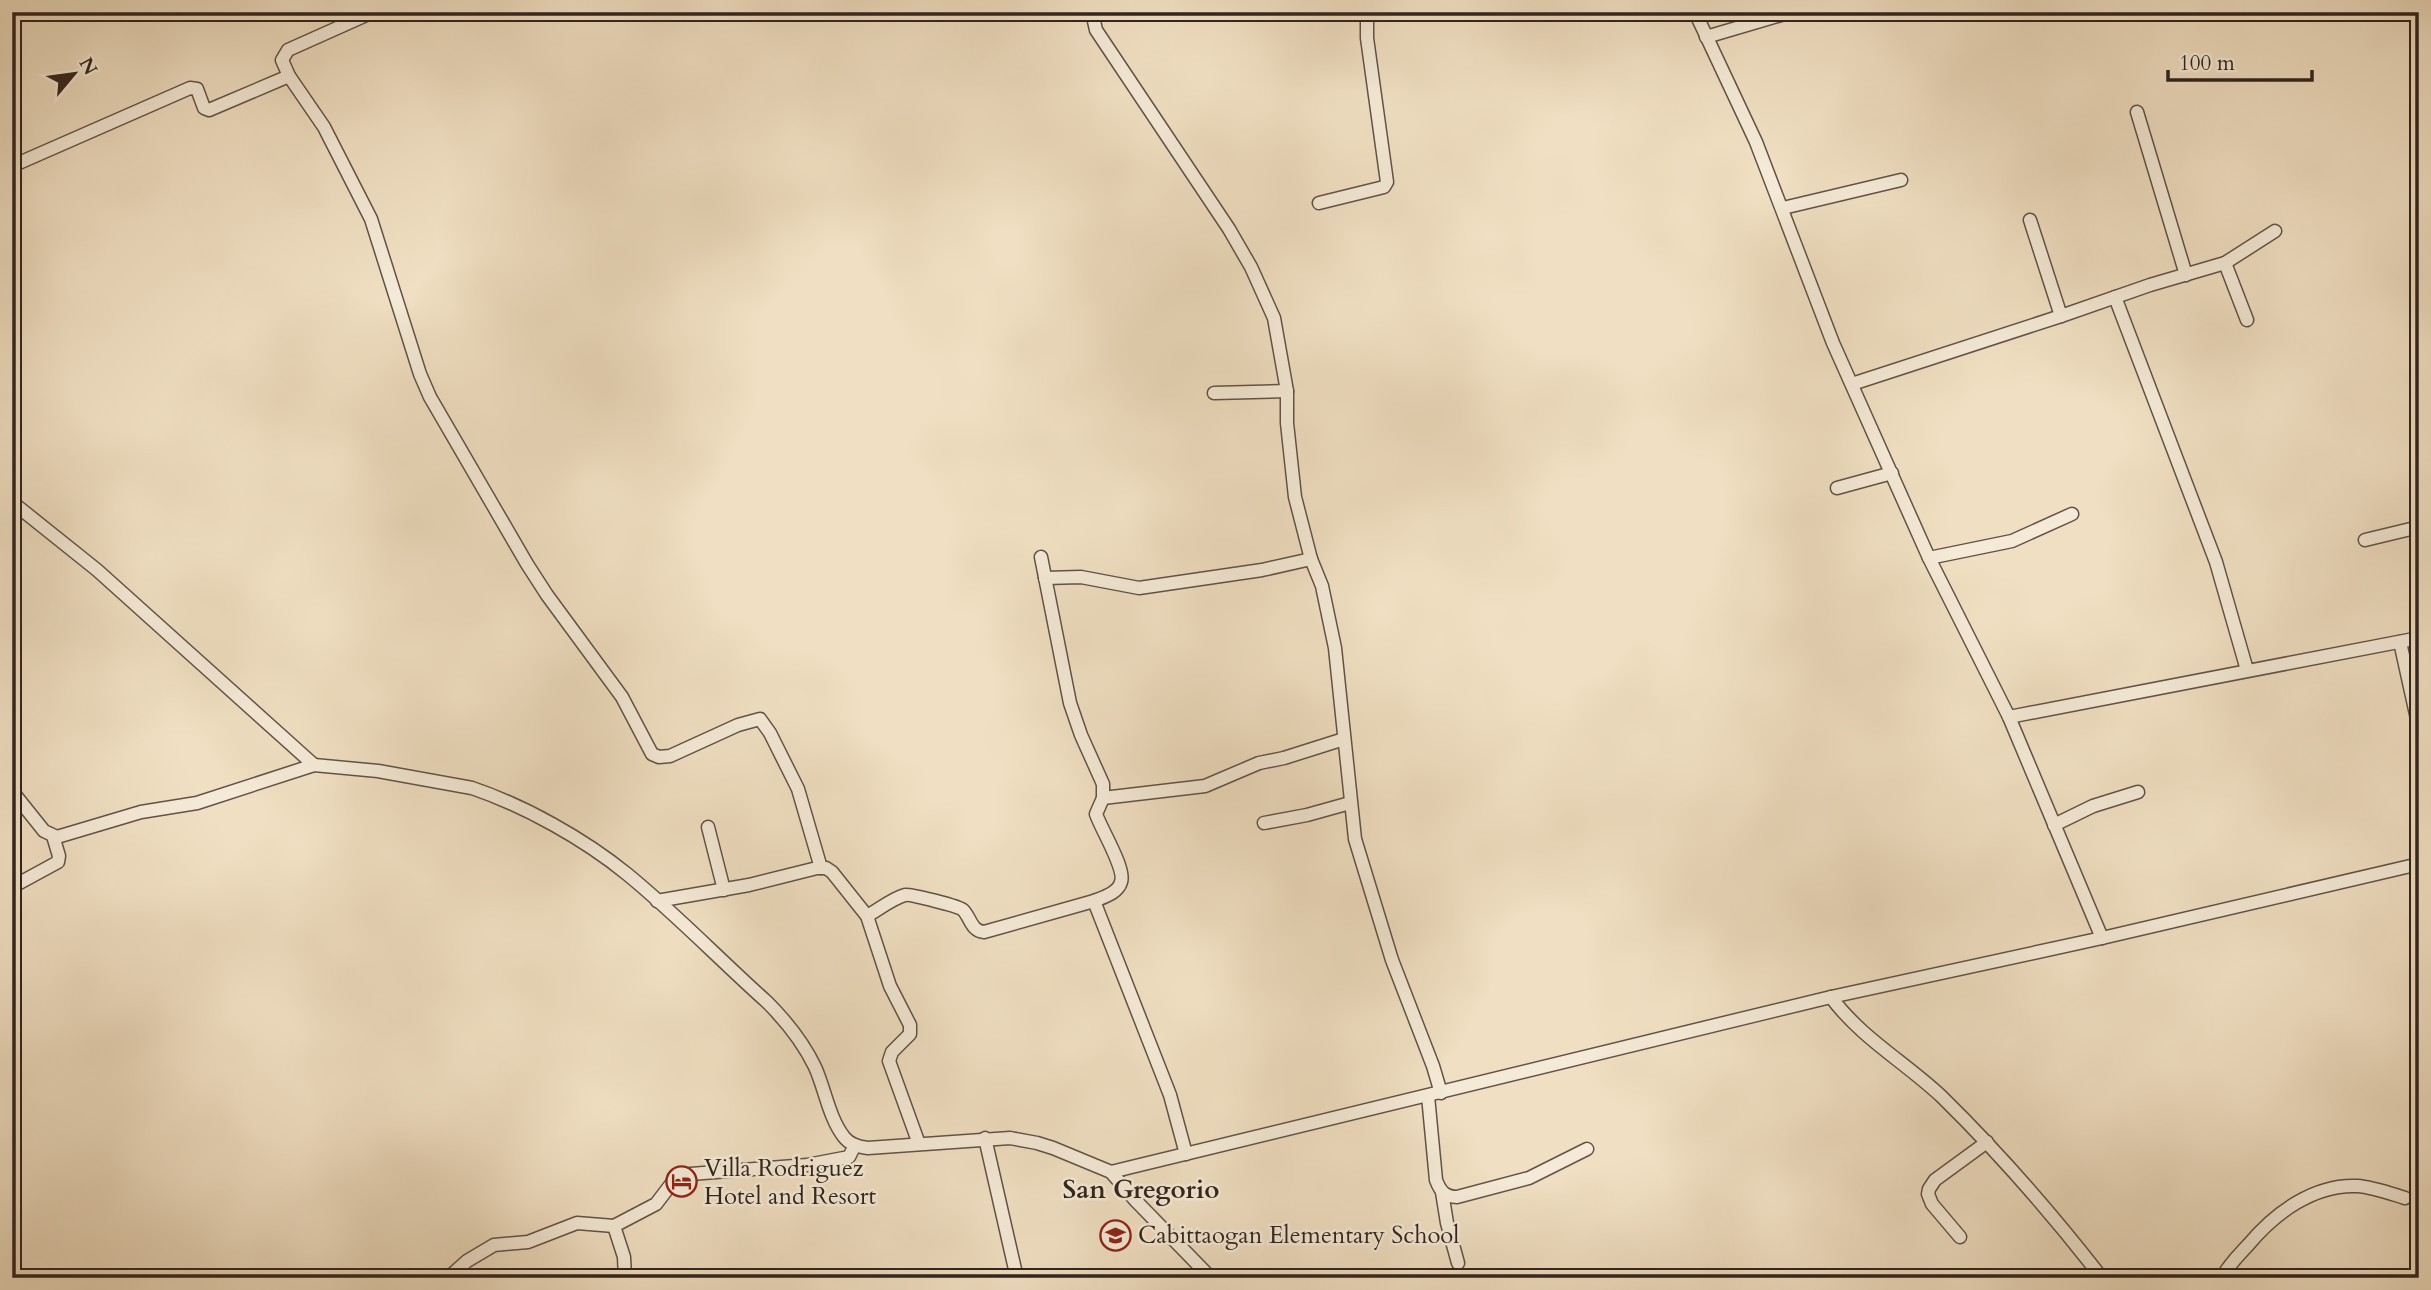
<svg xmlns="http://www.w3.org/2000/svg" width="2431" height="1290" font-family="Cardo,serif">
  <rect width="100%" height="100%" fill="#f0dfc2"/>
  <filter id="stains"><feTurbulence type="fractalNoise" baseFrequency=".00286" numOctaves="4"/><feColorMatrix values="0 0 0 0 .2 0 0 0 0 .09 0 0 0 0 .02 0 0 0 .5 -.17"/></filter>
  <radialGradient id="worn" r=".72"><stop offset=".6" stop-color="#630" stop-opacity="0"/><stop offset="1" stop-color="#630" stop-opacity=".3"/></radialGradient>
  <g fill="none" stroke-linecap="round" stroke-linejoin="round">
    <defs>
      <g id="minor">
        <path d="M373 12 288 50 282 60 289 76 324 127 371 219 420 374 430 397 527 564 547 595 622 697 652 754 659 757 670 756 738 725 760 719 770 733 798 789 821 868"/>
        <path d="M1092 12 1096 30 1229 229 1251 267 1274 318 1287 391V423L1295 497 1311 559 1322 586 1335 648 1355 839 1392 960 1433 1066 1441 1093"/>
        <path d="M1695 12 1756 142 1833 343 1929 558 2009 717 2102 938"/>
        <path d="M1706 37 1791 12"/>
        <path d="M2137 112 2186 275"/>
        <path d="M12 166 190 88 197 89 204 108 209 110 289 76"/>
        <path d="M1319 203 1384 187 1387 182 1367 38V12"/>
        <path d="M1783 208 1901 180"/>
        <path d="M2030 220 2061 316"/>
        <path d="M2225 263 2247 320"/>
        <path d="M2115 297 2216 562 2247 670"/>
        <path d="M1852 384 2061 316 2150 285 2225 263 2275 231"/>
        <path d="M1214 393 1287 391"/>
        <path d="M1837 488 1892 473"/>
        <path d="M12 502 97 570 314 765"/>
        <path d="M2365 540 2419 527"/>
        <path d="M1041 557 1070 703 1081 735 1103 784V798L1096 814C1101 829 1126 869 1121 882 1118 893 1104 897 1094 901"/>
        <path d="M1929 558 2012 541 2072 514"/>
        <path d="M1045 578 1081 577 1139 588 1262 570 1311 559"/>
        <path d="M2400 642 2419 728"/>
        <path d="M2009 717 2419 638"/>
        <path d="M12 791 44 831 57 837 141 812 197 803 314 765 378 771 472 788C525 806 584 839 627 874 676 914 720 960 767 1002 786 1021 803 1042 815 1067 825 1089 829 1118 844 1137 850 1145 859 1147 868 1148L1010 1138 1037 1143 1053 1148 1111 1172 1136 1201 1211 1278"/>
        <path d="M1103 798 1205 786 1259 763 1284 758 1344 739"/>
        <path d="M1264 823 1307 815 1350 803"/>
        <path d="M2054 825 2093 806 2138 792"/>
        <path d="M708 827 724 890"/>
        <path d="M12 887 58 862 59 856 53 836"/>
        <path d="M657 901 749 885 817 868H826L832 872 867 916 890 986 910 1025V1034L892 1052 889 1061 919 1144"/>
        <path d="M867 916C878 910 893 898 905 895 910 894 959 906 963 910 971 918 971 931 984 932L1094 901 1170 1095 1186 1154"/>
        <path d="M1831 997C1860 1037 1906 1063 1942 1097 1999 1153 2053 1215 2102 1278"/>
        <path d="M1428 1096 1436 1180C1440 1191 1445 1197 1457 1197L1529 1178 1587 1149"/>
        <path d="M985 1138 1017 1278"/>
        <path d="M1111 1172 1831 997 2102 938 2419 864"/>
        <path d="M1442 1192 1447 1223 1458 1263"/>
        <path d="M1960 1237 1932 1204 1928 1194 1929 1189 1935 1180 1987 1142"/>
        <path d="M448 1278 467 1261 494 1245 528 1242 577 1223 614 1226"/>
        <path d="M625 1278 624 1257 614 1226 656 1204 678 1175 807 1165 849 1157 855 1145"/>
        <path d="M2222 1278C2228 1265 2240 1254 2249 1244 2275 1213 2314 1184 2357 1186 2373 1187 2389 1193 2405 1198"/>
      </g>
    </defs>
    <use href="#minor" stroke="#615347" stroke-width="15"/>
    <use href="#minor" stroke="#f5ead7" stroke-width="12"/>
  </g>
  <defs>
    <symbol id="hotel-ring" viewBox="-11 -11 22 22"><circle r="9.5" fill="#f5ead7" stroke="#8f2418" stroke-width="1.5"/><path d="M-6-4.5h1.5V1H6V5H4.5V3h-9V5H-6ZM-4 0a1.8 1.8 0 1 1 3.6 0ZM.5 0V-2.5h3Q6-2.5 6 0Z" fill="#8f2418"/></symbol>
    <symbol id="school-ring" viewBox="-11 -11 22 22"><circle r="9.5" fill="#f5ead7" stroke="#8f2418" stroke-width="1.5"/><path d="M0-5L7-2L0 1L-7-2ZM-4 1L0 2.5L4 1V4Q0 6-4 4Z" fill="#8f2418"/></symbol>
  </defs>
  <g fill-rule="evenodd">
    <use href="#hotel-ring" x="664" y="1164" width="35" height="35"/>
    <use href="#school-ring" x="1098" y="1218" width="35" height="35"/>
  </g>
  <g text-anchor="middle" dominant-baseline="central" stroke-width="5" stroke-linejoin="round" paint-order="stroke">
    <g font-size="24" fill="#31241e" stroke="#f5ead7" text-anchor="start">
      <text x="704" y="1168">Villa Rodriguez<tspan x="704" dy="28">Hotel and Resort</tspan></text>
      <text x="1138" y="1235">Cabittaogan Elementary School</text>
    </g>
    <g font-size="26" font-weight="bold" fill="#31241e" stroke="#f5ead7">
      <text x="1141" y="1189">San Gregorio</text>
    </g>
  </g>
  <rect width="2431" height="1290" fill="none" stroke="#f0dfc2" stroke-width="42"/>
  <rect x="14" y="14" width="2403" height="1262" fill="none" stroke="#31241e" stroke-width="3.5"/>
  <rect x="21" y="21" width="2389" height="1248" fill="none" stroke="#31241e" stroke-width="2"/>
  <g transform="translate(74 74) rotate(61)" stroke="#f5ead7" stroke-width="5" paint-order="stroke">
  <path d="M0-5L12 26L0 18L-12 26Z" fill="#31241e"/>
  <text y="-10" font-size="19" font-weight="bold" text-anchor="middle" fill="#31241e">N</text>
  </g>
  <path d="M2168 70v10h144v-10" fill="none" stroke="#31241e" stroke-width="3.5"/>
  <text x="2179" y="70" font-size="21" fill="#31241e" stroke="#f5ead7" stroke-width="5" paint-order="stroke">100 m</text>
  <rect width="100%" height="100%" filter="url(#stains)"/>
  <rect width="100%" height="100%" fill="url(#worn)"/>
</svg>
